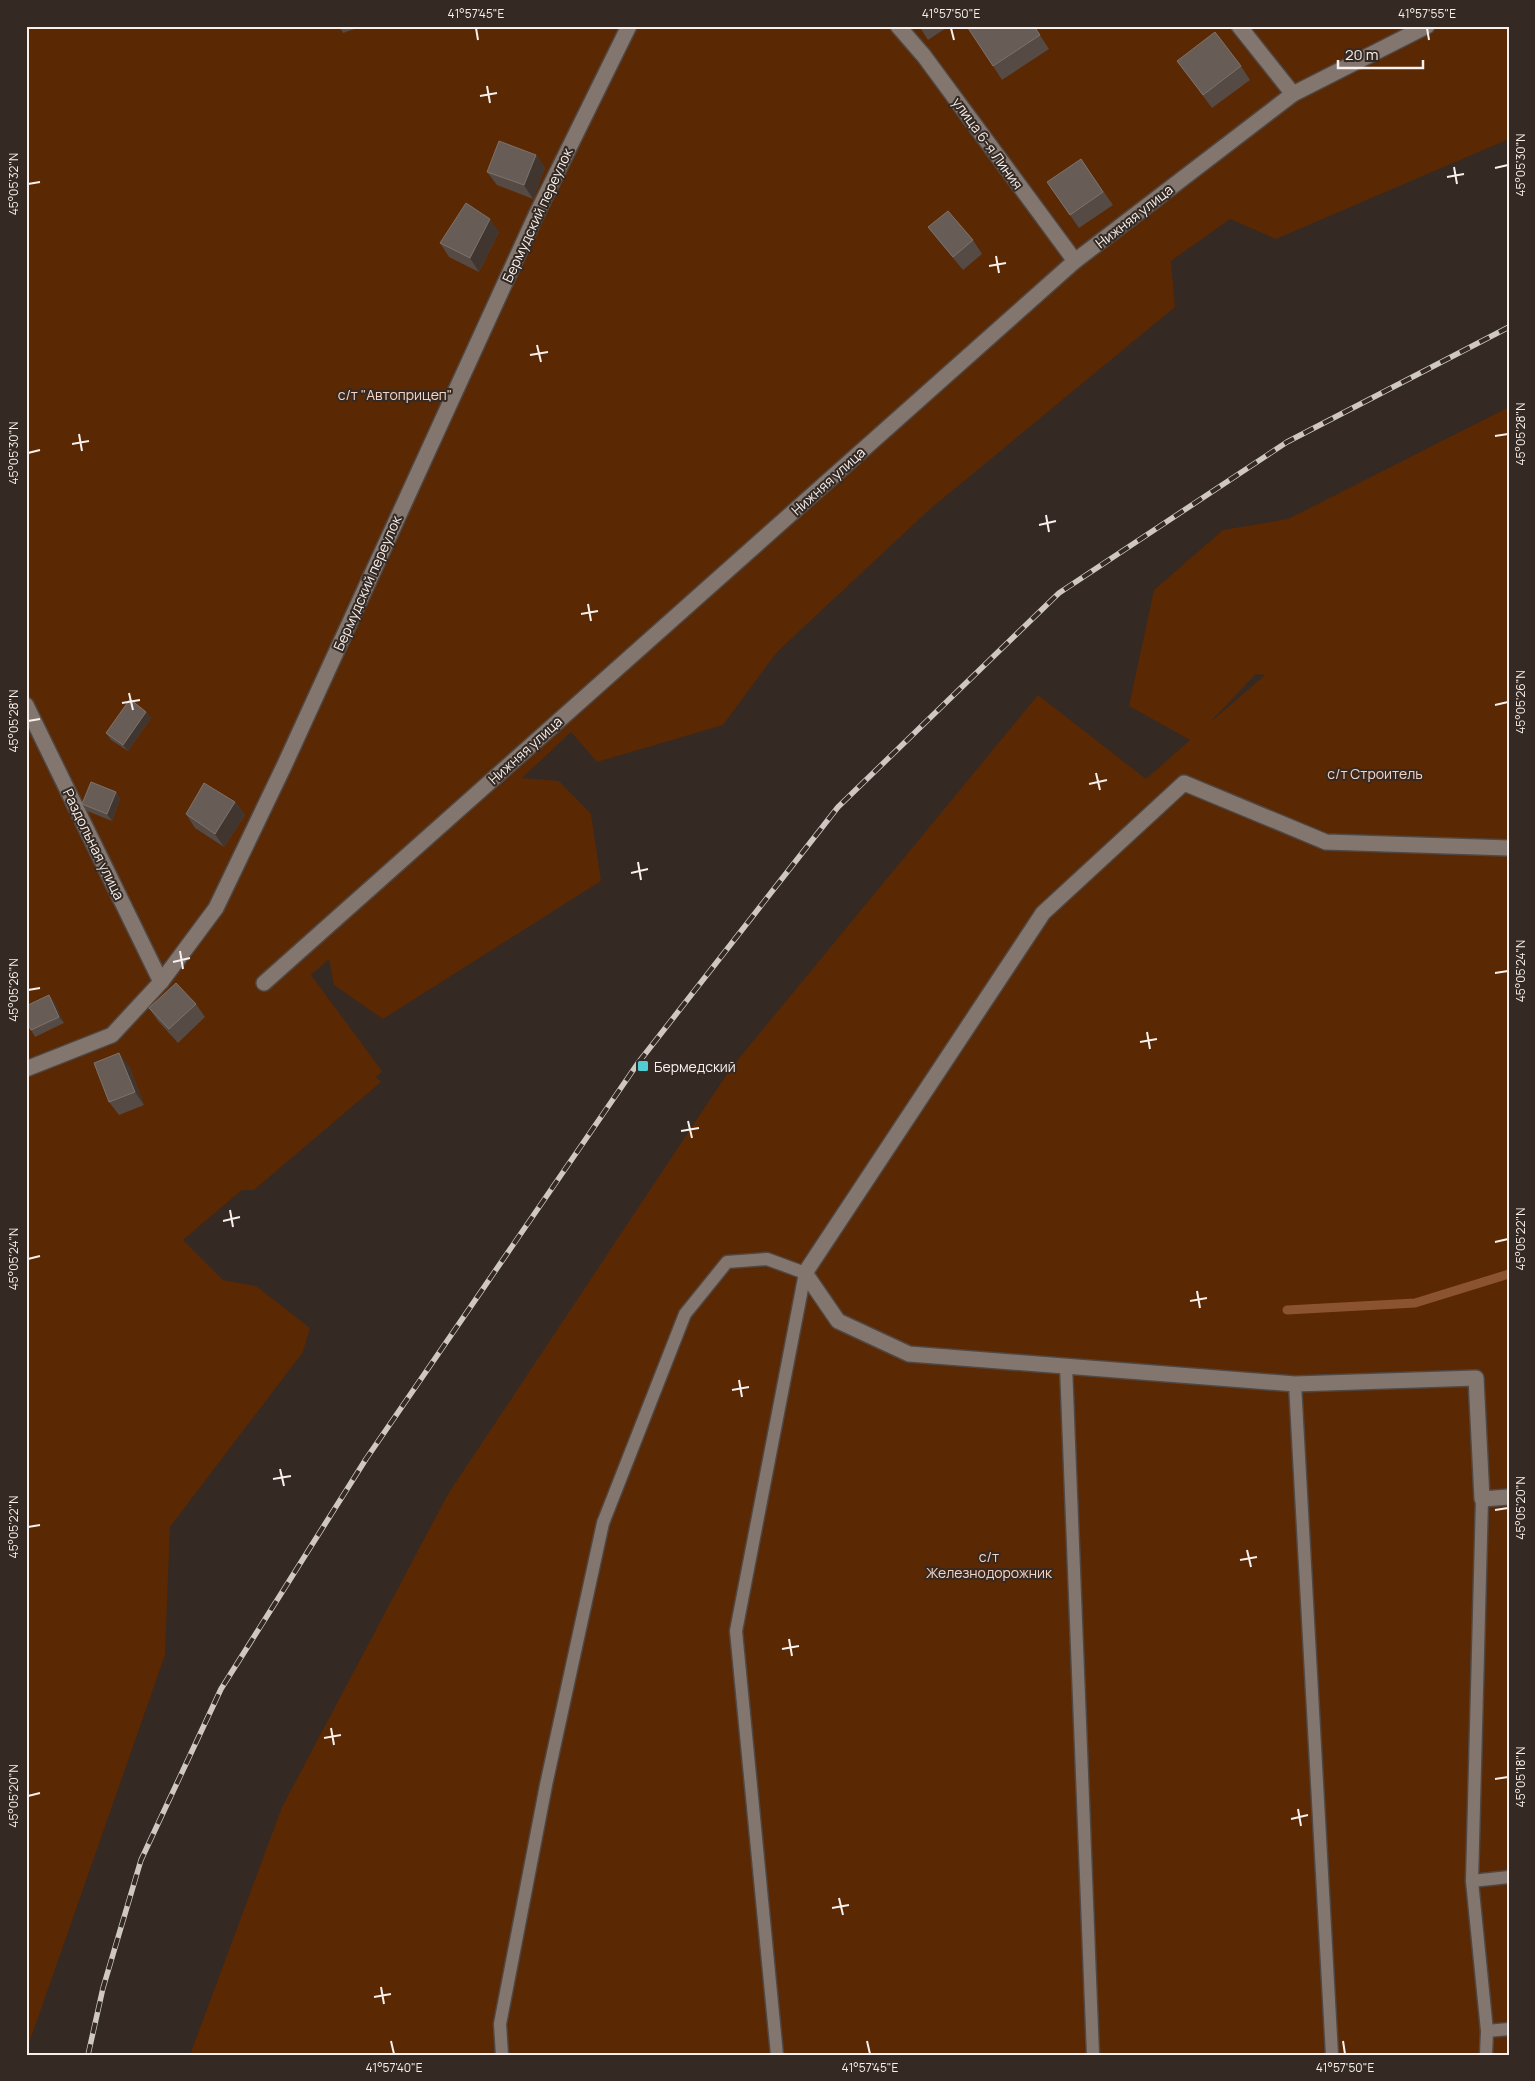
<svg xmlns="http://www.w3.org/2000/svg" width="1535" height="2081" font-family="Manrope,sans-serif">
  <rect width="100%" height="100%" fill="#342923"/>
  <g fill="#5a2803" fill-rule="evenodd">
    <path d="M26 26H1509V139L1276 239 1230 219 1171 261 1175 307 930 509 777 652 723 725 597 762 571 732 522 778 559 781 591 814 601 881 383 1019 334 985 329 959 311 975 382 1071 376 1077 381 1082 254 1190H242L183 1240 223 1280 256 1286 310 1328 303 1352 170 1527 165 1655 26 2052Z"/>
    <path d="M1509 407V2055H190L282 1807 448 1494 731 1068 1038 695 1146 779 1190 740 1129 706 1154 590 1223 530 1288 519ZM1256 674 1265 675 1212 721V720Z"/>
  </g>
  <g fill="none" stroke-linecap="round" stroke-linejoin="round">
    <path stroke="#8c5331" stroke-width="9" d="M1287 1310 1415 1303 1509 1274"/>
    <defs>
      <g id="lane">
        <path d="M1066 1366 1093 2055"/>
        <path d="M1295 1384 1332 2055"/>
        <path d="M1482 1499 1472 1881 1487 2031 1486 2055"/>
        <path d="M1472 1881 1509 1877"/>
        <path d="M1487 2031 1509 2029"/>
        <path d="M502 2055 500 2024 546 1785 603 1523 685 1314 727 1262 767 1259 805 1273 736 1631 777 2055"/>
      </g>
      <g id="street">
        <path d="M898 26 924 56 1075 261"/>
        <path d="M1239 26 1293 94"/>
        <path d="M26 705 161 982"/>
        <path d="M1509 848 1326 842 1184 783 1043 913 805 1273 838 1321 909 1354 1295 1384 1476 1378 1482 1499 1509 1497"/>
        <path d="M264 983 1075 261 1293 94 1427 26"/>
        <path d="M26 1069 112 1035 161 982 216 908 285 764 536 215 629 26"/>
      </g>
    </defs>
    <use href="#lane" stroke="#504742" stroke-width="15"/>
    <use href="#street" stroke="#504742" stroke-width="18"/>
    <use href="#lane" stroke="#83766f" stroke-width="12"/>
    <use href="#street" stroke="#83766f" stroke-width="15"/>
    <defs>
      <path id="rail" d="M88 2055 103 1988 141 1860 221 1689 366 1459 638 1063 838 807 1059 593 1287 442 1509 327"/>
    </defs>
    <use href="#rail" stroke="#cfc7c2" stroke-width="5.5"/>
    <use href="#rail" stroke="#342923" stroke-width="4" stroke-dasharray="11" stroke-linecap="butt"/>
  </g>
  <g fill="#554a44">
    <path d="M339 26H363L343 33Z"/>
    <path d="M919 26H949L928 40Z"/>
    <path d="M1034 26 1049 49 1002 80 993 66Z"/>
    <path d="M1177 61 1241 66 1250 80 1212 108Z"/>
    <path d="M536 155 545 168 533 199 497 185 487 172Z"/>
    <path d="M1081 159 1113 205 1079 228 1047 182Z"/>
    <path d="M928 227 973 240 982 254 963 270 938 240Z"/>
    <path d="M499 232 479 272 449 257 440 243Z"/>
    <path d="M146 712 151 718 128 751 111 740 106 733Z"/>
    <path d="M116 792 120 799 112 821 87 811 82 804Z"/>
    <path d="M235 802 245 815 224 847 195 828 186 814Z"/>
    <path d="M49 995 54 1002 64 1023 35 1037 31 1030Z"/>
    <path d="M196 1004 205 1017 178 1043 158 1021 149 1008Z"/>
    <path d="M129 1066 144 1105 119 1115 109 1102Z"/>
  </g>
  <g fill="#41362f">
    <path d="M536 155 545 168 533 199 524 185Z"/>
    <path d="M490 219 499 232 479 272 470 258Z"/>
    <path d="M146 712 151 718 128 751 123 745Z"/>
    <path d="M116 792 120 799 112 821 107 814Z"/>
    <path d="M235 802 245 815 224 847 215 834Z"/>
    <path d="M49 995 54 1002 64 1023 59 1017Z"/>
    <path d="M119 1053 129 1066 144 1105 135 1092Z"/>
  </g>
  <g fill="#675c56" stroke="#7d736d">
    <path d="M971 26H1034L1040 35 993 66 968 28Z"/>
    <path d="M1215 32 1241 66 1203 95 1177 61Z"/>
    <path d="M499 141 536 155 524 185 487 172Z"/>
    <path d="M1081 159 1103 192 1070 215 1047 182Z"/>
    <path d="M466 203 490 219 470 258 440 243Z"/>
    <path d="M948 211 973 240 953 257 928 227Z"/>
    <path d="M130 699 146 712 123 745 106 733Z"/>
    <path d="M91 782 116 792 107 814 82 804Z"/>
    <path d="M204 783 235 802 215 834 186 814Z"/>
    <path d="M176 983 196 1004 169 1029 149 1008Z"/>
    <path d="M49 995 59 1017 31 1030 26 1021V1006Z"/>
    <path d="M119 1053 135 1092 109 1102 94 1063Z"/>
  </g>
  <path fill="none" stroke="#f7f0ec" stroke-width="2" d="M476 28 478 40M951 28 954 40M1427 28 1429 40M487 86 490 103M480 96 497 93M1454 167 1457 184M1495 168 1508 165M1447 177 1464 174M28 184 40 182M996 256 999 273M989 266 1006 263M537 345 541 362M530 355 548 352M79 434 82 451M1495 436 1508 434M72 444 89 441M28 453 40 450M1046 515 1049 532M1039 525 1056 521M588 604 591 621M581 614 598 611M129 693 133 710M122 703 140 700M1495 705 1508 702M28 721 40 719M1096 773 1100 790M1089 784 1107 780M638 862 641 880M631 873 648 869M180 951 183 969M173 962 190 958M1495 973 1508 971M28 990 40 988M1147 1032 1150 1049M1140 1042 1157 1039M688 1121 692 1138M681 1131 699 1128M230 1210 233 1227M223 1221 240 1217M1495 1242 1508 1239M28 1259 40 1256M1197 1291 1200 1308M1190 1301 1207 1298M739 1380 742 1397M732 1390 749 1387M280 1469 284 1486M273 1479 291 1476M1495 1510 1508 1508M28 1527 40 1525M1247 1550 1251 1567M1240 1560 1257 1557M789 1639 792 1656M782 1649 799 1646M331 1728 334 1745M324 1738 341 1735M1495 1779 1508 1777M28 1796 40 1793M1298 1809 1301 1826M1291 1819 1308 1815M839 1898 843 1915M832 1908 849 1905M381 1987 384 2004M374 1997 391 1994M391 2041 394 2054M867 2041 870 2054M1343 2041 1345 2054"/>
  <rect fill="#51ccd3" stroke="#342923" stroke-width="2" x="637" y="1060" width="12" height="12" rx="2.5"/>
  <g text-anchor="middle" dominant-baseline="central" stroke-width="4" stroke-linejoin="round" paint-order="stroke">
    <g font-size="14" fill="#f7f0ec" stroke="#342923">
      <text transform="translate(988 143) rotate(54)">улица 6-я Линия</text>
      <text transform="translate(537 215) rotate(-65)">Бермудский переулок</text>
      <text transform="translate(1134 216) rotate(-38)">Нижняя улица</text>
      <text transform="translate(828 481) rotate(-42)">Нижняя улица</text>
      <text transform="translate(367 583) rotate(-66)">Бермудский переулок</text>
      <text transform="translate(525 750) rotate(-42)">Нижняя улица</text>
      <text transform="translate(94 844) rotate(64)">Раздольная улица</text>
    </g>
    <g font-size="14" fill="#f7d3c0" stroke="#342923">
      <text x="395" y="394">с/т "Автоприцеп"</text>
      <text x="1375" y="773">с/т Строитель</text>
      <text x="989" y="1556">с/т<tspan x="989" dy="16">Железнодорожник</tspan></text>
    </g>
    <g font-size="14" fill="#f7f0ec" stroke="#342923" text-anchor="start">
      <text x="654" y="1066">Бермедский</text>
    </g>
  </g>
  <rect width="1535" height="2081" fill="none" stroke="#342923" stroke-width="55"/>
  <path d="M1338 60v8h85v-8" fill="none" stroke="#f7f0ec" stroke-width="2.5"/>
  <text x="1345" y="60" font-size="15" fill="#f7f0ec" stroke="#342923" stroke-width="4" paint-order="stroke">20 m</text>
  <rect x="28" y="28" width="1480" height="2026" fill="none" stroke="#f7f0ec" stroke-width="2"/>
  <g font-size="12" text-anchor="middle" fill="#f7f0ec">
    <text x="476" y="18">41°57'45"E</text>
    <text x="951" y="18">41°57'50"E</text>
    <text x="1427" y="18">41°57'55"E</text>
    <text transform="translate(1521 165) rotate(-90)" y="4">45°05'30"N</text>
    <text transform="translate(14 184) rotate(-90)" y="4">45°05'32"N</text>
    <text transform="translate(1521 434) rotate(-90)" y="4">45°05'28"N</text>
    <text transform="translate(14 453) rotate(-90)" y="4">45°05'30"N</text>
    <text transform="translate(1521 702) rotate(-90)" y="4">45°05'26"N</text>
    <text transform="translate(14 721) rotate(-90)" y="4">45°05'28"N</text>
    <text transform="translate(1521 971) rotate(-90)" y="4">45°05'24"N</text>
    <text transform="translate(14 990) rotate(-90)" y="4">45°05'26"N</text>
    <text transform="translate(1521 1239) rotate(-90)" y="4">45°05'22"N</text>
    <text transform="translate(14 1259) rotate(-90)" y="4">45°05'24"N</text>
    <text transform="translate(1521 1508) rotate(-90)" y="4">45°05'20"N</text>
    <text transform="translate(14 1527) rotate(-90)" y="4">45°05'22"N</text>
    <text transform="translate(1521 1777) rotate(-90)" y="4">45°05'18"N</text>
    <text transform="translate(14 1796) rotate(-90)" y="4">45°05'20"N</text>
    <text x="394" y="2072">41°57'40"E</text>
    <text x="870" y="2072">41°57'45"E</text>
    <text x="1345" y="2072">41°57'50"E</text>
  </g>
</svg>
